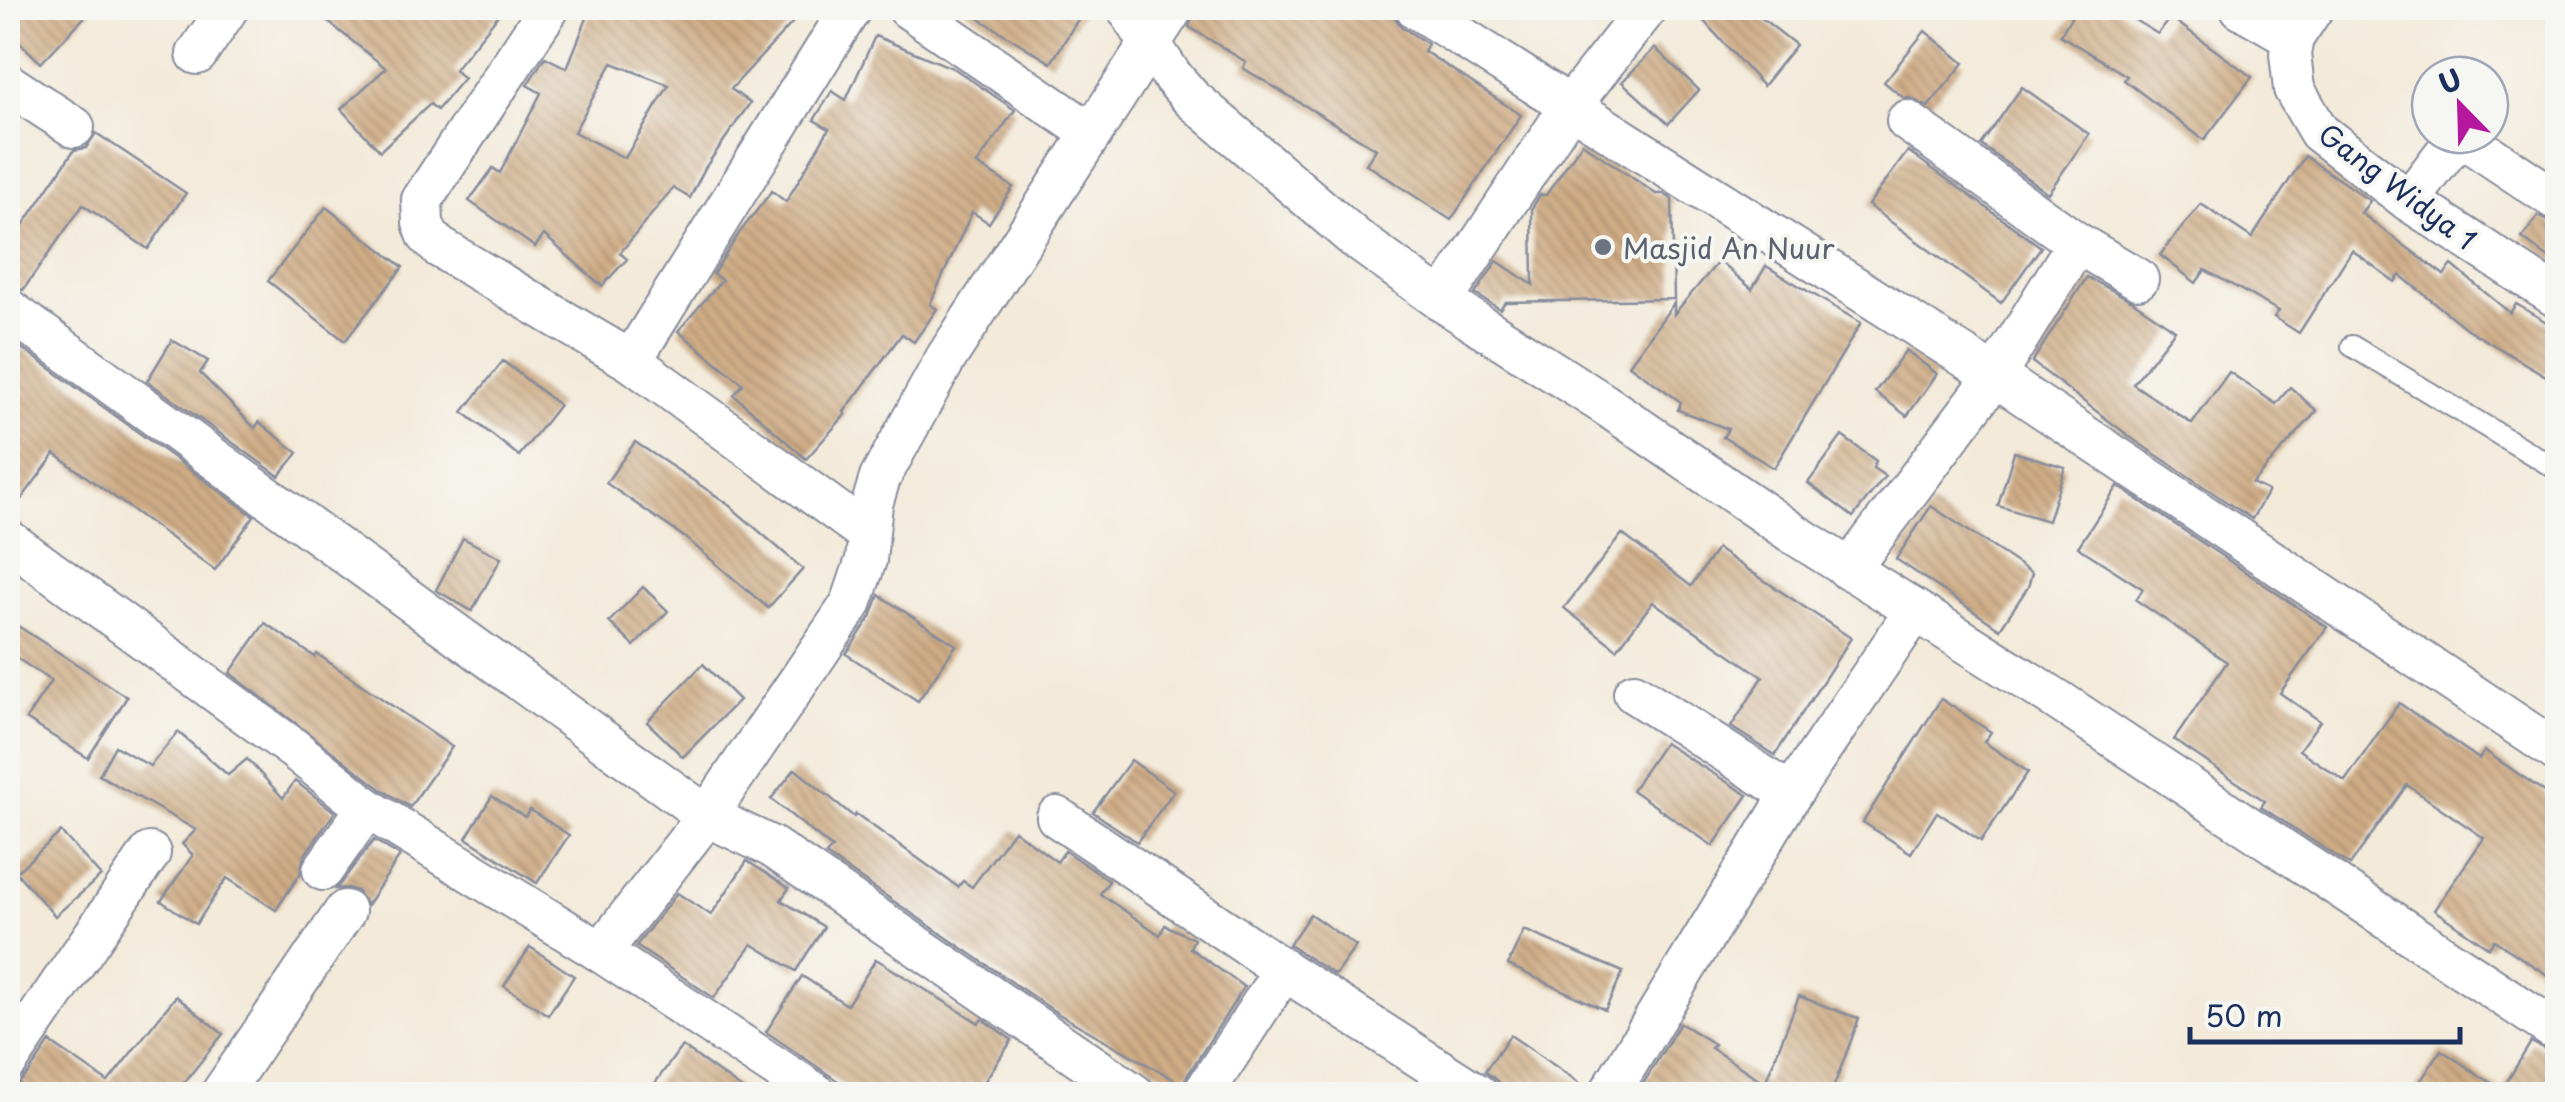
<svg xmlns="http://www.w3.org/2000/svg" width="2565" height="1102" font-family="'Playpen Sans',sans-serif">
  <defs>
    <pattern id="building-back-hatch" width="6" height="6" patternUnits="userSpaceOnUse" patternTransform="scale(2.5)"><rect width="6" height="6" fill="#d0ad86"/><path d="M-1 5l2 2M0 0l6 6M5-1l2 2" fill="none" stroke="#a88d71"/></pattern>
  </defs>
  <rect width="100%" height="100%" fill="#f6f6f2"/>
  <filter id="ink" filterUnits="userSpaceOnUse"><feTurbulence type="fractalNoise" baseFrequency=".01" numOctaves="2"/><feDisplacementMap in="SourceGraphic" scale="20" xChannelSelector="R" yChannelSelector="G"/><feConvolveMatrix kernelMatrix="1 2 1 2 8 2 1 2 1" color-interpolation-filters="sRGB"/></filter>
  <filter id="wash" filterUnits="userSpaceOnUse"><feTurbulence type="fractalNoise" baseFrequency=".0048" numOctaves="4" result="noise"/><feDisplacementMap in="SourceGraphic" scale="40" xChannelSelector="R" yChannelSelector="G"/><feGaussianBlur stdDeviation="2.25" result="paint"/><feColorMatrix in="noise" values="0 0 0 0 0 0 0 0 0 0 0 0 0 0 0 0 0 1.4 0 .05"/><feComposite in="paint" operator="in"/></filter>
  <g filter="url(#wash)">
    <rect width="100%" height="100%" fill="#f3ead9"/>
    <g id="blocks">
      <g fill="url(#building-back-hatch)" fill-rule="evenodd">
        <path d="M8 8H93L41 63 8 31Z"/>
        <path d="M311 8H504L454 70 464 78 437 110 430 104 380 151 341 109 386 68Z"/>
        <path d="M591 8H806L731 89 750 103 705 168 690 198 673 188 620 253 627 259 602 286 544 235 535 247 469 201 493 168 500 173 541 93 527 85 545 57 567 68ZM612 63 669 85 625 158 574 132Z"/>
        <path d="M962 8H1085L1051 63Z"/>
        <path d="M1196 8H1392L1395 18 1402 27 1428 44 1424 51 1521 115 1451 220 1366 164 1376 149 1243 68 1246 62 1189 27Z"/>
        <path d="M1692 8H1749L1796 45 1763 86Z"/>
        <path d="M2077 8H2115L2158 34 2170 17 2252 77 2204 140 2124 80 2127 76 2060 35Z"/>
        <path d="M1925 31 1964 63 1928 107 1910 98H1904L1884 82Z"/>
        <path d="M875 36 955 69 1015 110 977 164 1013 187 989 223 972 212 930 304 937 309 914 342 902 334 844 412 846 414 806 459 734 395 743 384 678 331 722 280 713 274 740 232 772 191 786 202 829 129 814 120 832 91 846 100Z"/>
        <path d="M1655 48 1699 90 1668 124 1622 82Z"/>
        <path d="M2022 87 2089 134 2048 193 1981 145Z"/>
        <path d="M96 133 186 193 148 249 83 205 23 290 8 286V213L24 224 74 150 86 148Z"/>
        <path d="M1582 143 1656 194H1664L1672 199 1674 299 1505 302 1500 309 1475 294 1497 261 1533 285 1532 208 1540 195H1546Z"/>
        <path d="M1908 151 2041 247 2001 303 1868 205Z"/>
        <path d="M2305 156 2370 201 2361 213 2444 275 2452 265 2510 313 2516 304 2558 329V357L2546 376 2467 329 2400 275 2395 282 2352 250 2299 333 2274 317 2279 311 2205 270 2196 283 2160 255 2201 204 2252 238Z"/>
        <path d="M326 207 403 267 345 341 268 281Z"/>
        <path d="M2538 216 2558 226V265L2522 238Z"/>
        <path d="M1719 261 1752 289 1766 266 1861 323 1774 468 1723 437 1728 429 1678 410 1681 402 1629 365 1674 303V314Z"/>
        <path d="M2087 277 2134 302 2175 330 2133 384 2192 424 2229 372 2276 404 2290 387 2317 411 2252 483 2268 491 2252 519 2134 440 2032 362Z"/>
        <path d="M8 338 254 516 215 570 55 454 8 517Z"/>
        <path d="M172 340 208 361 200 373 255 428 259 422 298 453 279 476 147 381Z"/>
        <path d="M1906 350 1937 374 1907 416 1875 392Z"/>
        <path d="M503 361 559 405 519 456 463 412Z"/>
        <path d="M1842 436 1876 461 1873 468 1885 476 1853 517 1808 483Z"/>
        <path d="M635 442 724 501 803 569 768 608 687 539 606 483Z"/>
        <path d="M2014 452 2065 467 2048 521 1998 506Z"/>
        <path d="M2118 486 2327 627 2280 693 2320 721 2299 750 2345 781 2399 703 2479 759 2485 751 2558 801V982L2494 940 2489 948 2434 910 2484 838 2407 785 2350 865 2261 807 2265 801 2174 740 2227 662 2136 600 2143 589 2078 547Z"/>
        <path d="M1931 506 2032 573 2028 587 2000 629 1896 559Z"/>
        <path d="M1622 534 1691 586 1717 549 1851 638 1775 755 1731 727 1763 677 1653 602 1617 649 1564 608Z"/>
        <path d="M463 538 501 558 472 611 436 590Z"/>
        <path d="M643 587 668 611 634 646 609 622Z"/>
        <path d="M879 595 956 645 918 701 846 654 871 617Z"/>
        <path d="M265 623 315 657 317 654 452 747 410 807 381 789 230 673Z"/>
        <path d="M18 626 127 697 88 758 26 719 51 681 8 652V642Z"/>
        <path d="M703 664 739 700 683 757 647 722Z"/>
        <path d="M1941 699 1991 732 1984 742 2028 772 1981 841 1937 812 1911 853 1863 822Z"/>
        <path d="M178 732 228 775 247 759 283 798 295 781 335 812 304 856 300 874 276 910 227 878 196 924 161 901 193 855 182 844 196 830 99 775 115 746 150 766Z"/>
        <path d="M1664 743 1748 795 1713 846 1632 790Z"/>
        <path d="M1131 760 1174 791 1137 842 1093 812Z"/>
        <path d="M795 769 854 817 856 814 958 887 963 881 972 887 1014 830 1057 862 1065 851 1109 881 1100 894 1160 935 1165 925 1194 939 1190 948 1244 987 1182 1084 1057 1013 826 855 832 848 771 799Z"/>
        <path d="M492 796 525 817 530 810 569 835 537 883 466 838Z"/>
        <path d="M61 832 101 876 55 916 16 872Z"/>
        <path d="M374 840 400 856 367 905 357 891 348 888 336 889Z"/>
        <path d="M747 861 789 888 781 900 824 927 796 971 752 944 714 998 636 946 677 893 711 915Z"/>
        <path d="M1310 914 1356 946 1335 975 1289 945Z"/>
        <path d="M1524 930 1623 972 1605 1010 1508 965Z"/>
        <path d="M530 947 574 976 548 1015 504 986Z"/>
        <path d="M876 959 979 1023 982 1019 1012 1040 976 1094H857L766 1032 802 976 847 1005Z"/>
        <path d="M176 996 223 1034 175 1094H8L28 1074 50 1042 108 1082Z"/>
        <path d="M1799 996 1859 1019 1831 1094H1653L1641 1087 1680 1023 1714 1044 1711 1048 1765 1083Z"/>
        <path d="M1510 1035 1587 1088 1585 1094H1501L1498 1082 1485 1071Z"/>
        <path d="M2531 1042 2558 1056V1094H2412L2441 1050 2502 1090Z"/>
        <path d="M682 1046 749 1094H647Z"/>
      </g>
    </g>
  </g>
  <g filter="url(#ink)">
    <use href="#blocks" fill-opacity="0" stroke="#878c9c" stroke-width="2.5"/>
    <g fill="none" stroke-linecap="round" stroke-linejoin="round">
      <defs>
        <path id="lane" d="M2352 346 2558 470"/>
        <g id="street">
          <path d="M549 8 422 200 423 223 428 236 439 247 631 361 868 534"/>
          <path d="M908 8 1091 133"/>
          <path d="M1127 8 1171 75 1191 98 1355 238 1442 301 1604 404 1791 532 2056 699 2558 1032"/>
          <path d="M1416 8 1995 376 2558 752"/>
          <path d="M2241 8 2293 38 2313 8"/>
          <path d="M2293 38 2290 54 2294 89 2319 132 2409 201 2558 298"/>
          <path d="M197 54 228 8"/>
          <path d="M8 84 74 127"/>
          <path d="M1907 121 2077 243 2138 279"/>
          <path d="M2409 201 2449 148 2459 141 2471 143 2558 201"/>
          <path d="M1442 301 1571 105 1647 8"/>
          <path d="M8 309 707 816 772 847 1134 1094"/>
          <path d="M631 361 851 8"/>
          <path d="M8 540 294 749 367 808 601 952 816 1094"/>
          <path d="M1849 570 1995 376 2077 243"/>
          <path d="M1634 693 1791 794"/>
          <path d="M1057 817 1284 970 1477 1094"/>
          <path d="M323 870 367 808"/>
          <path d="M601 952 707 816 851 604 866 560 872 504 880 478 946 358 1173 8"/>
          <path d="M8 1061 150 853"/>
          <path d="M221 1094 345 911"/>
          <path d="M1203 1094 1284 970"/>
          <path d="M1609 1094 1791 794 1915 611"/>
        </g>
      </defs>
      <use href="#lane" stroke="#878c9c" stroke-width="24"/>
      <use href="#street" stroke="#878c9c" stroke-width="44"/>
      <use href="#lane" stroke="#fff" stroke-width="20"/>
      <use href="#street" stroke="#fff" stroke-width="40"/>
    </g>
  </g>
  <circle fill="#6b7280" stroke="#f6f6f2" stroke-width="4" cx="1603" cy="247" r="10"/>
  <g text-anchor="middle" dominant-baseline="central" stroke-width="8" stroke-linejoin="round" paint-order="stroke">
    <g font-size="28" fill="#1b2f5e" stroke="#f6f6f2">
      <text transform="translate(2398 186) rotate(37)">Gang Widya 1</text>
    </g>
    <g font-size="28" fill="#5b616d" stroke="#f6f6f2" text-anchor="start">
      <text x="1623" y="247">Masjid An Nuur</text>
    </g>
  </g>
  <rect width="2565" height="1102" fill="none" stroke="#f6f6f2" stroke-width="40"/>
  <g transform="translate(2460 105) rotate(337)"><circle r="48" fill="#f6f6f2" stroke="#9ea6b7" stroke-width="2.5"/>
  <path d="M0-8L18 38L0 25L-18 38Z" fill="#b5179e"/>
  <text y="-15" font-size="28" font-weight="bold" text-anchor="middle" fill="#1b2f5e">U</text>
  </g>
  <path d="M2190 1027v15h270v-15" fill="none" stroke="#1b2f5e" stroke-width="5"/>
  <text x="2205" y="1027" font-size="30" fill="#1b2f5e" stroke="#f6f6f2" stroke-width="8" paint-order="stroke">50 m</text>
</svg>
